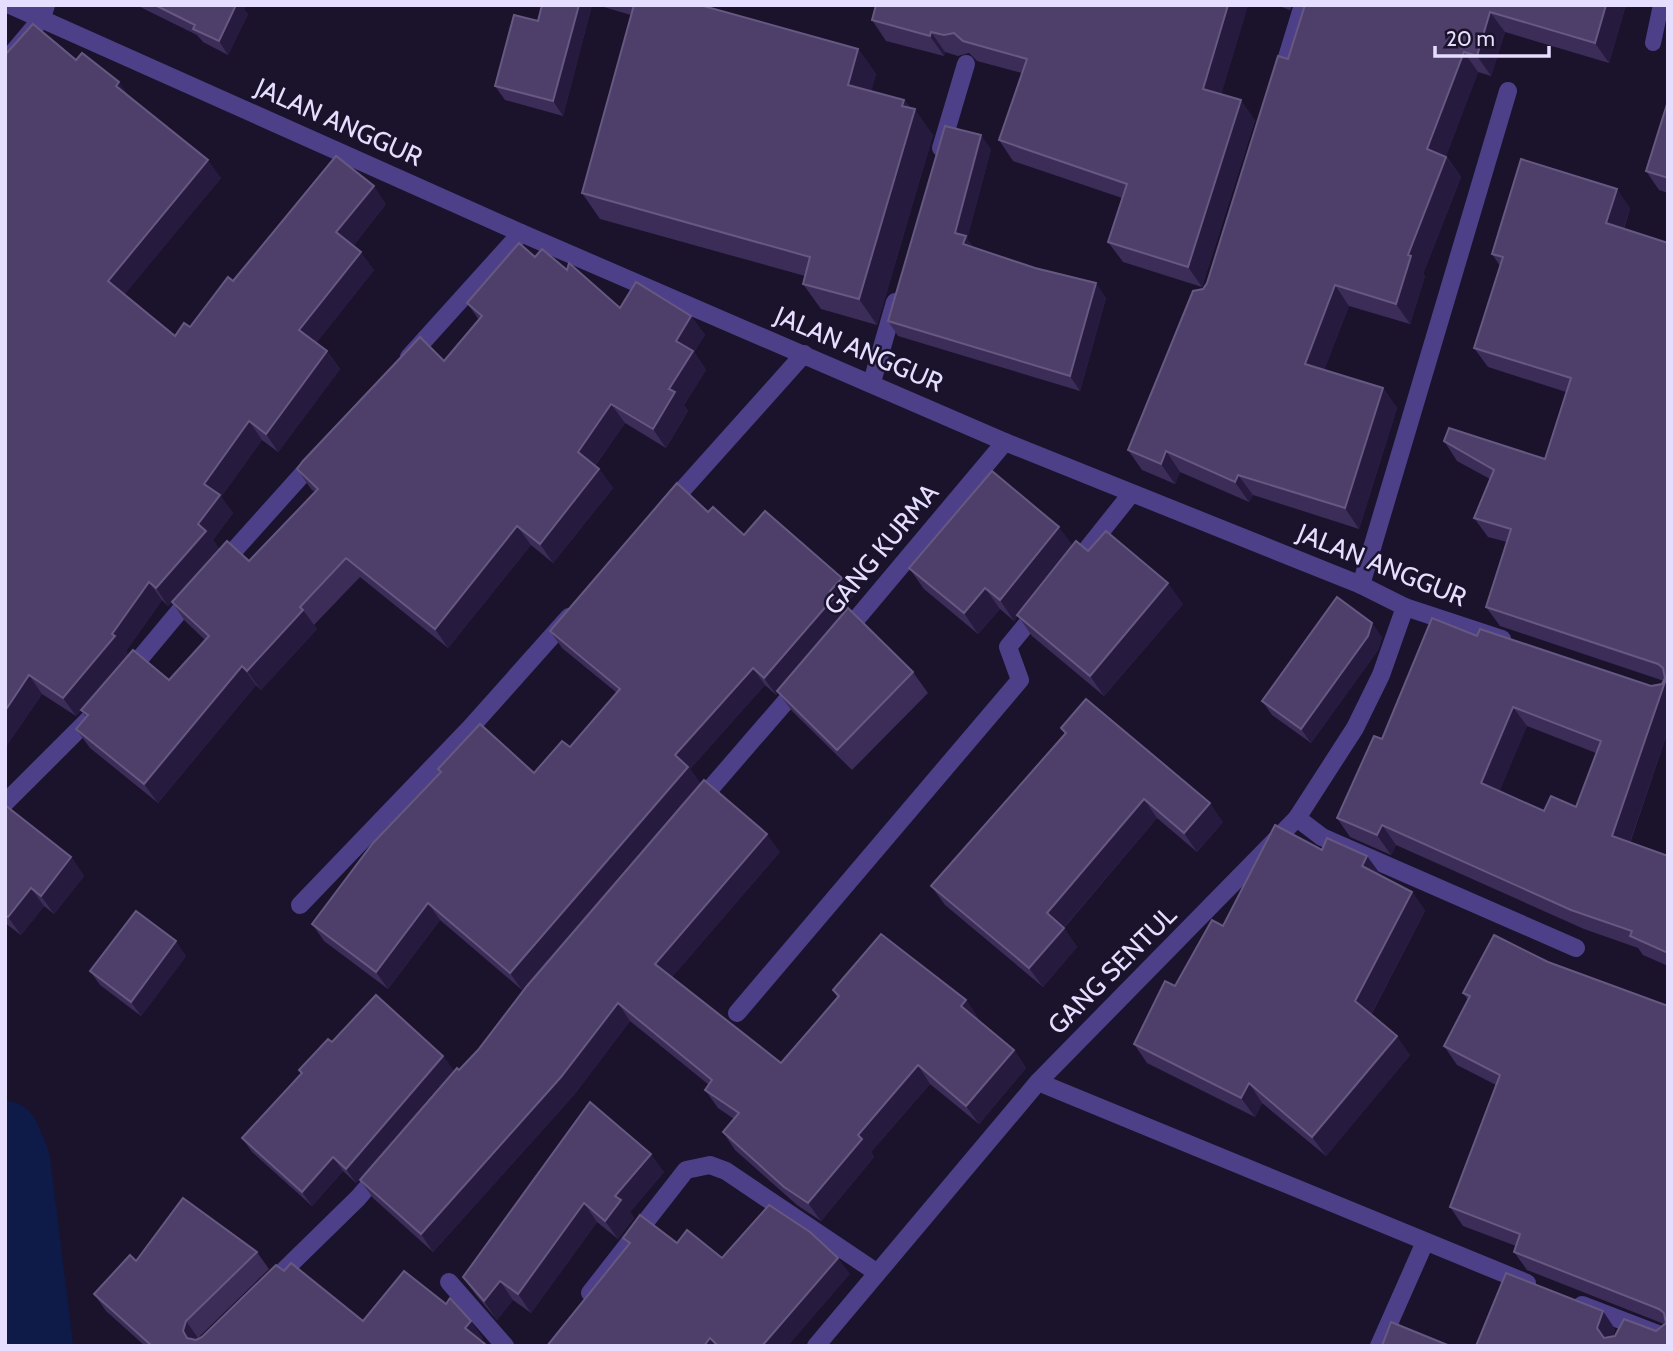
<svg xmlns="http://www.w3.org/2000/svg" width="1673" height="1351" font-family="Cabin,sans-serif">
  <rect width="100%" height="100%" fill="#1a132b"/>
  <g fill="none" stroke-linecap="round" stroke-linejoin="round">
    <path stroke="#0e1b49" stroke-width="68" d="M5 1135 16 1160 39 1346"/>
    <path stroke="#4d4088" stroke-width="16" d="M1653 43 1661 5"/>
    <g stroke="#4d4088" stroke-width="18">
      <path d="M10 5 521 233 1005 442 1361 585 1405 607 1502 639"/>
      <path d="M5 62 42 18 46 5"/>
      <path d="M1280 80 1303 5"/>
      <path d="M941 148 966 64"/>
      <path d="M409 357 521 233"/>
      <path d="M872 382 895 302"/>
      <path d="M667 507 804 354"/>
      <path d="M221 565 317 458"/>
      <path d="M1072 568 1131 494"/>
      <path d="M1361 585 1508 91"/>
      <path d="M843 635 1005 442"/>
      <path d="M127 674 192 596"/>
      <path d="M5 803 94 714"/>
      <path d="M697 804 800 685"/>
      <path d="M1297 818 1322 837 1576 948"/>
      <path d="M300 905 470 728 569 617"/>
      <path d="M737 1013 1020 680 1008 647 1039 609"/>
      <path d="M1038 1082 1527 1283"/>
      <path d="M449 1282 505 1346"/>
      <path d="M267 1287 358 1198 382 1170"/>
      <path d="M590 1293 686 1170 710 1165 726 1171 876 1272"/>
      <path d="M1582 1305 1668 1338"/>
      <path d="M816 1346 1038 1082 1297 818 1355 728 1381 675 1405 607"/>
      <path d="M1379 1346 1425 1242"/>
    </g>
  </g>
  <g fill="#3c2c58" fill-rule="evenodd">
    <path d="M136 5H246L244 10 248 14 228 55 203 42 197 35Z"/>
    <path d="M542 5H592L563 116 505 100 495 86 538 21Z"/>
    <path d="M597 5H700L858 49 876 74 871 91 904 100 933 135 877 325 821 309 803 284 805 276 600 219 582 193 631 15Z"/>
    <path d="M1248 5 1221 94 1255 120 1202 287 1123 262 1108 242 1122 198 1013 161 999 140 1022 73 977 61 969 53 958 56 945 52 944 56 886 41 872 20Z"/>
    <path d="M1276 5H1292L1290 10Z"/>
    <path d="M1303 5H1626L1609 63 1505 32 1491 76 1478 72 1446 156 1461 177 1423 274 1425 276 1410 324 1349 306 1324 370 1383 388 1397 408 1359 529 1253 495 1249 502 1180 472 1175 484 1142 470 1128 450 1203 289 1207 283 1288 59 1305 7Z"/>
    <path d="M5 55 76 60 129 96 221 178 124 294 175 336 190 327 233 281 386 204 353 246 374 270 316 343 327 351 340 369 278 452 262 440 221 497 233 513 213 540 219 549 168 606 162 600 126 651 128 655 76 716 42 694 5 748Z"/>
    <path d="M1668 101V193L1659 190 1646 171Z"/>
    <path d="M991 149 967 239 974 248 1106 298 1080 391 898 336 888 321Z"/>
    <path d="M1630 208 1624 229 1668 243V731L1630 843 1668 856V966L1643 955 1638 948 1584 929 1396 845 1391 855 1350 837 1337 818 1382 739 1477 636 1651 686 1662 684 1664 681 1500 626 1486 607 1507 542 1488 537 1474 518 1490 479 1457 461 1444 441 1545 459 1566 392 1488 367 1474 348 1500 266 1492 254ZM1527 726 1596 753 1576 807 1544 811 1499 791Z"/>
    <path d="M535 257 567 270 620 308 691 316 705 335 694 352 706 370 684 405 688 411 666 448 625 423 595 466 599 469 613 488 553 563 531 545 448 648 360 577 314 625 317 629 261 690 256 685 158 803 90 748 76 729 86 717 81 710 169 680 205 640 185 621 172 602 249 561 315 492 311 489 297 469 444 361 479 320 467 303Z"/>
    <path d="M708 512 744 535 854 595 843 608 845 611 913 672 928 693 852 770 792 711 778 692 776 695 765 685 690 769 700 783 522 990 440 920 388 989 324 941 312 924 440 773 438 769 534 773 570 747 617 693 562 648 550 631Z"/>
    <path d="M1073 546 1088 551 1183 604 1104 696 1032 636 1018 616 1014 621 1000 609 978 634 924 589 909 568Z"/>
    <path d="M1382 637 1378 650 1311 743 1272 715 1262 701Z"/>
    <path d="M1061 728 1223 822 1197 852 1157 818 1064 928 1077 947 1043 987 945 905 931 886 1065 734Z"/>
    <path d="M5 805 71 857 84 876 54 914 44 906 21 935 5 923Z"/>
    <path d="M1322 850 1367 856 1381 876 1412 892 1425 911 1371 1015 1410 1055 1326 1156 1262 1103 1255 1117 1147 1063 1134 1044 1175 986Z"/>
    <path d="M780 852 672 977 781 1063 837 997 833 990 966 1000 978 1018 977 1020 1014 1050 1026 1068 979 1124 930 1084 871 1152 874 1157 821 1221 797 1205 735 1150 723 1132 734 1119 718 1108 705 1090 709 1085 630 1021 574 1095 433 1252 373 1198 360 1180 459 1070Z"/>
    <path d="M186 956 141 1016 100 985 90 971Z"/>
    <path d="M1548 962 1668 1006V1346H1476L1615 1329 1613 1336 1656 1331 1664 1324 1527 1270 1514 1252 1516 1246 1463 1226 1450 1207 1496 1085 1457 1065 1444 1046 1468 1000 1463 993Z"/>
    <path d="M332 1042 443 1056 453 1070 356 1183 343 1171 312 1206 252 1152 242 1138 301 1074 299 1070Z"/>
    <path d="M590 1102 664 1172 630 1212 634 1218 618 1239 597 1222 531 1313 513 1300 497 1320 476 1295 463 1277Z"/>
    <path d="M257 1252 269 1269 198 1338 197 1340 363 1321 483 1338 480 1341 486 1346H145L106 1311 94 1294 136 1261Z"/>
  </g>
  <g fill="#271a3f">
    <path d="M236 5H246L244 10 248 14 228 55 219 41Z"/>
    <path d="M579 5H592L563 116 553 101Z"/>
    <path d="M1228 5H1248L1217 109 1203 89Z"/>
    <path d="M1606 5H1626L1609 63 1595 43Z"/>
    <path d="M1490 12 1505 32 1491 76 1477 56Z"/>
    <path d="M931 32 945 52 944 56 930 36Z"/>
    <path d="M858 49 876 74 866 110 848 85Z"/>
    <path d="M1464 52 1478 72 1441 170 1427 149Z"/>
    <path d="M119 82 132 100 116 86Z"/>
    <path d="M904 100 914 114 915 109 933 135 877 325 859 299Z"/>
    <path d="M1241 100 1255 120 1202 287 1188 267Z"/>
    <path d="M981 135 991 149 967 239 976 251 973 258 955 233Z"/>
    <path d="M1446 157 1461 177 1423 274 1425 276 1410 324 1396 304 1408 255Z"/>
    <path d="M208 160 221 178 121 299 108 281Z"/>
    <path d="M374 186 386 204 349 251 336 232Z"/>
    <path d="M1617 189 1630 208 1619 243 1606 223Z"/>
    <path d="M361 252 374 270 312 348 299 330Z"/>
    <path d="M1096 283 1106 298 1080 391 1070 376Z"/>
    <path d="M1335 285 1349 306 1319 384 1305 364Z"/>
    <path d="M691 316 705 335 694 352 706 370 684 405 688 411 666 448 653 429 669 389 676 341Z"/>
    <path d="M327 351 340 369 278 452 266 434Z"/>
    <path d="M1383 388 1397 408 1359 529 1345 508Z"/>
    <path d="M611 404 625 423 591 471 578 452Z"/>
    <path d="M249 421 262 440 221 497 233 513 213 540 219 549 168 606 156 588 198 524 204 484Z"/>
    <path d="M1166 451 1180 472 1175 484 1161 464Z"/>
    <path d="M599 469 613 488 553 563 540 544Z"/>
    <path d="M1238 475 1253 495 1249 502 1235 482Z"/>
    <path d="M517 526 531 545 448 648 435 629Z"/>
    <path d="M1059 527 1074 547 1014 621 1000 600Z"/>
    <path d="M842 578 854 595 843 608 847 613 776 695 764 678 830 591Z"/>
    <path d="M149 582 162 600 126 651 128 655 76 716 63 698 112 634Z"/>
    <path d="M1168 583 1183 604 1104 696 1090 676Z"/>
    <path d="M985 588 1000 609 978 634 964 613Z"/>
    <path d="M303 610 317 629 261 690 247 671Z"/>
    <path d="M1372 623 1382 637 1378 650 1311 743 1301 729Z"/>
    <path d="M242 666 256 685 158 803 144 784Z"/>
    <path d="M753 668 765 685 690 769 700 783 522 990 510 973 675 755Z"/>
    <path d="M1668 673V731L1625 856 1612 836Z"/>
    <path d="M29 675 42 694 5 748V711Z"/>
    <path d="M1513 707 1527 726 1495 803 1481 783Z"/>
    <path d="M1144 799 1157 818 1060 932 1047 913Z"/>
    <path d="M1210 803 1223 822 1197 852 1184 833Z"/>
    <path d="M1382 825 1396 845 1391 855 1377 835Z"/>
    <path d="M767 834 780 852 668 982 655 964Z"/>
    <path d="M1367 856 1381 875 1376 886 1362 866Z"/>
    <path d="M71 857 84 876 54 914 41 896Z"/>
    <path d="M31 888 44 906 21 935 8 917Z"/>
    <path d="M1412 892 1425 911 1368 1020 1355 1001Z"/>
    <path d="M428 903 440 920 388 989 376 972Z"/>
    <path d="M1064 928 1077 947 1043 987 1029 968Z"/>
    <path d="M176 941 186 956 141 1016 131 1002Z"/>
    <path d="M966 1000 978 1018 973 1024 961 1006Z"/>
    <path d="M618 1003 630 1021 574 1095 433 1252 421 1234Z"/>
    <path d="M1397 1036 1410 1055 1326 1156 1312 1137Z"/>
    <path d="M1014 1050 1026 1068 979 1124 966 1106Z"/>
    <path d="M443 1056 453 1070 356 1183 346 1169Z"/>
    <path d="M918 1065 930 1084 871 1152 874 1157 821 1221 808 1203 858 1135Z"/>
    <path d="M1249 1083 1262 1103 1255 1117 1241 1098Z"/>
    <path d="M651 1154 664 1172 630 1212 634 1218 618 1239 605 1221 615 1196Z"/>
    <path d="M333 1157 343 1171 312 1206 302 1192Z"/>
    <path d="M584 1203 597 1222 531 1313 518 1294Z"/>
    <path d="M838 1258 850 1274 788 1346H762Z"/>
    <path d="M500 1281 513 1300 497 1320 484 1301Z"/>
    <path d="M1603 1311 1615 1329 1610 1346 1597 1328Z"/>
    <path d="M186 1321 198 1338 196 1346H192L183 1331Z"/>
    <path d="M471 1321 483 1338 477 1345 465 1328Z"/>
    <path d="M710 1338 715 1346H704Z"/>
  </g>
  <g fill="#4e3f6a" stroke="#665881" stroke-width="2" fill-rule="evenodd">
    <path d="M155 5H236L219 41 193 29 195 25Z"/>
    <path d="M542 5H579L553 101 495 86 514 15 538 21Z"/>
    <path d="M634 5H700L858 49 848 85 904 100 902 106 915 109 859 299 803 284 810 257 582 193Z"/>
    <path d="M876 5H1228L1203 89 1241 100 1188 267 1108 242 1127 184 999 140 1027 59 963 41 954 33 944 35 931 32 930 36 872 20Z"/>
    <path d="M1305 5H1606L1595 43 1490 12 1477 56 1464 52 1427 149 1446 157 1408 255 1411 256 1396 304 1335 285 1305 364 1383 388 1345 508 1238 475 1235 482 1166 451 1161 464 1128 450 1193 291 1203 289 1207 283 1278 56 1288 59Z"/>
    <path d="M33 24 76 60 82 53 119 82 116 86 208 160 108 281 175 336 184 323 190 327 228 277 233 281 336 156 374 186 336 232 361 252 299 330 327 351 266 434 249 421 204 484 220 495 198 524 206 531 156 588 149 582 112 634 115 636 63 698 29 675 5 711V55Z"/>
    <path d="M1668 101V178L1646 171Z"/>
    <path d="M945 126 981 135 955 233 966 236 963 244 1035 268 1096 283 1070 376 888 321Z"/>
    <path d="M1521 159 1617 189 1606 223 1668 243V673L1612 836 1668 856V953L1630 936 1632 931 1571 910 1382 825 1377 835 1337 818 1374 736 1382 739 1432 618 1477 636 1480 629 1651 686 1662 684 1665 678 1663 668 1658 664 1486 607 1511 529 1474 518 1494 470 1444 441 1449 428 1545 459 1571 378 1474 348 1503 257 1492 254ZM1513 707 1601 741 1576 807 1551 796 1544 811 1481 783Z"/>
    <path d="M519 243 535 257 542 249 567 270 569 263 620 308 636 282 691 316 676 341 693 351 669 389 675 392 653 429 611 404 578 452 599 469 540 544 517 526 435 629 346 558 300 607 303 610 247 671 242 666 144 784 76 729 88 715 81 710 133 650 169 680 209 636 172 602 227 541 249 561 318 489 297 469 303 461 420 337 444 361 482 316 467 303Z"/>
    <path d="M992 471 1059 527 1000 600 985 588 964 613 909 568Z"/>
    <path d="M677 483 708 512 713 507 744 535 765 511 842 578 830 591 835 596 764 678 753 668 675 755 688 767 510 973 428 903 376 972 312 924 373 843 441 772 438 769 480 724 534 773 562 741 570 747 620 689 550 631Z"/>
    <path d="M1106 531 1168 583 1090 676 1017 615 1076 541 1088 551Z"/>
    <path d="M1337 597 1372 623 1368 636 1301 729 1262 701Z"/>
    <path d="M848 608 913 672 837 750 777 691Z"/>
    <path d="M1086 699 1210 803 1184 833 1144 799 1047 913 1064 928 1029 968 931 886 1066 733 1061 728Z"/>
    <path d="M704 780 767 834 655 964 781 1063 839 996 833 990 881 934 966 1000 961 1006 1014 1050 966 1106 918 1065 858 1135 862 1139 808 1203 784 1187 723 1132 739 1113 705 1090 712 1080 618 1003 561 1077 421 1234 360 1180 457 1068 459 1070 478 1050 527 986Z"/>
    <path d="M5 805 71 857 41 896 31 888 8 917 5 915Z"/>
    <path d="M1275 825 1322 850 1327 838 1367 856 1362 866 1412 892 1355 1001 1397 1036 1312 1137 1249 1083 1241 1098 1134 1044 1165 981 1175 986 1212 920 1223 926Z"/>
    <path d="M136 911 176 941 131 1002 90 971Z"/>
    <path d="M1494 935 1548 962 1668 1006V1346H1476L1506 1273 1603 1311 1597 1328 1604 1338 1615 1336 1624 1319 1656 1331 1666 1323 1664 1313 1659 1309 1514 1252 1520 1234 1450 1207 1500 1075 1444 1046 1470 996 1463 993Z"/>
    <path d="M376 995 443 1056 346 1169 333 1157 302 1192 242 1138 302 1073 299 1070 328 1039 332 1042Z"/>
    <path d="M590 1102 651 1154 615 1196 621 1200 605 1221 584 1203 518 1294 500 1281 484 1301 463 1277Z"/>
    <path d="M183 1198 257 1252 186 1321 183 1331 187 1338 196 1340 202 1337 276 1265 284 1271 291 1263 363 1321 404 1271 446 1304 450 1298 471 1321 465 1328 485 1344 484 1346H152L94 1294 130 1255 136 1261Z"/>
    <path d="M769 1205 810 1232 838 1258 762 1346H718L710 1338 704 1346H547L630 1243 623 1238 640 1215 677 1243 687 1230 722 1258Z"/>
    <path d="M1391 1322 1450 1346H1382Z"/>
  </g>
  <g text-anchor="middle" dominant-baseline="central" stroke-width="5" stroke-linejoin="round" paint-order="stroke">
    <g font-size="26" fill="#e6defe" stroke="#1a132b">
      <text transform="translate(339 122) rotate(24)">JALAN ANGGUR</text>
      <text transform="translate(859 349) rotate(23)">JALAN ANGGUR</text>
      <text transform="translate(881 549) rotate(-50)">GANG KURMA</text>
      <text transform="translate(1382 565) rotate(22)">JALAN ANGGUR</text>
      <text transform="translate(1112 970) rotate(-45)">GANG SENTUL</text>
    </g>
  </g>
  <rect width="1673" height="1351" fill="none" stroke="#e6defe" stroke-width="14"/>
  <path d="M1435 46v10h114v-10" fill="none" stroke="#e6defe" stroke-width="3.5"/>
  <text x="1446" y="46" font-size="21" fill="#e6defe" stroke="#1a132b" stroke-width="5" paint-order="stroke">20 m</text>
</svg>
